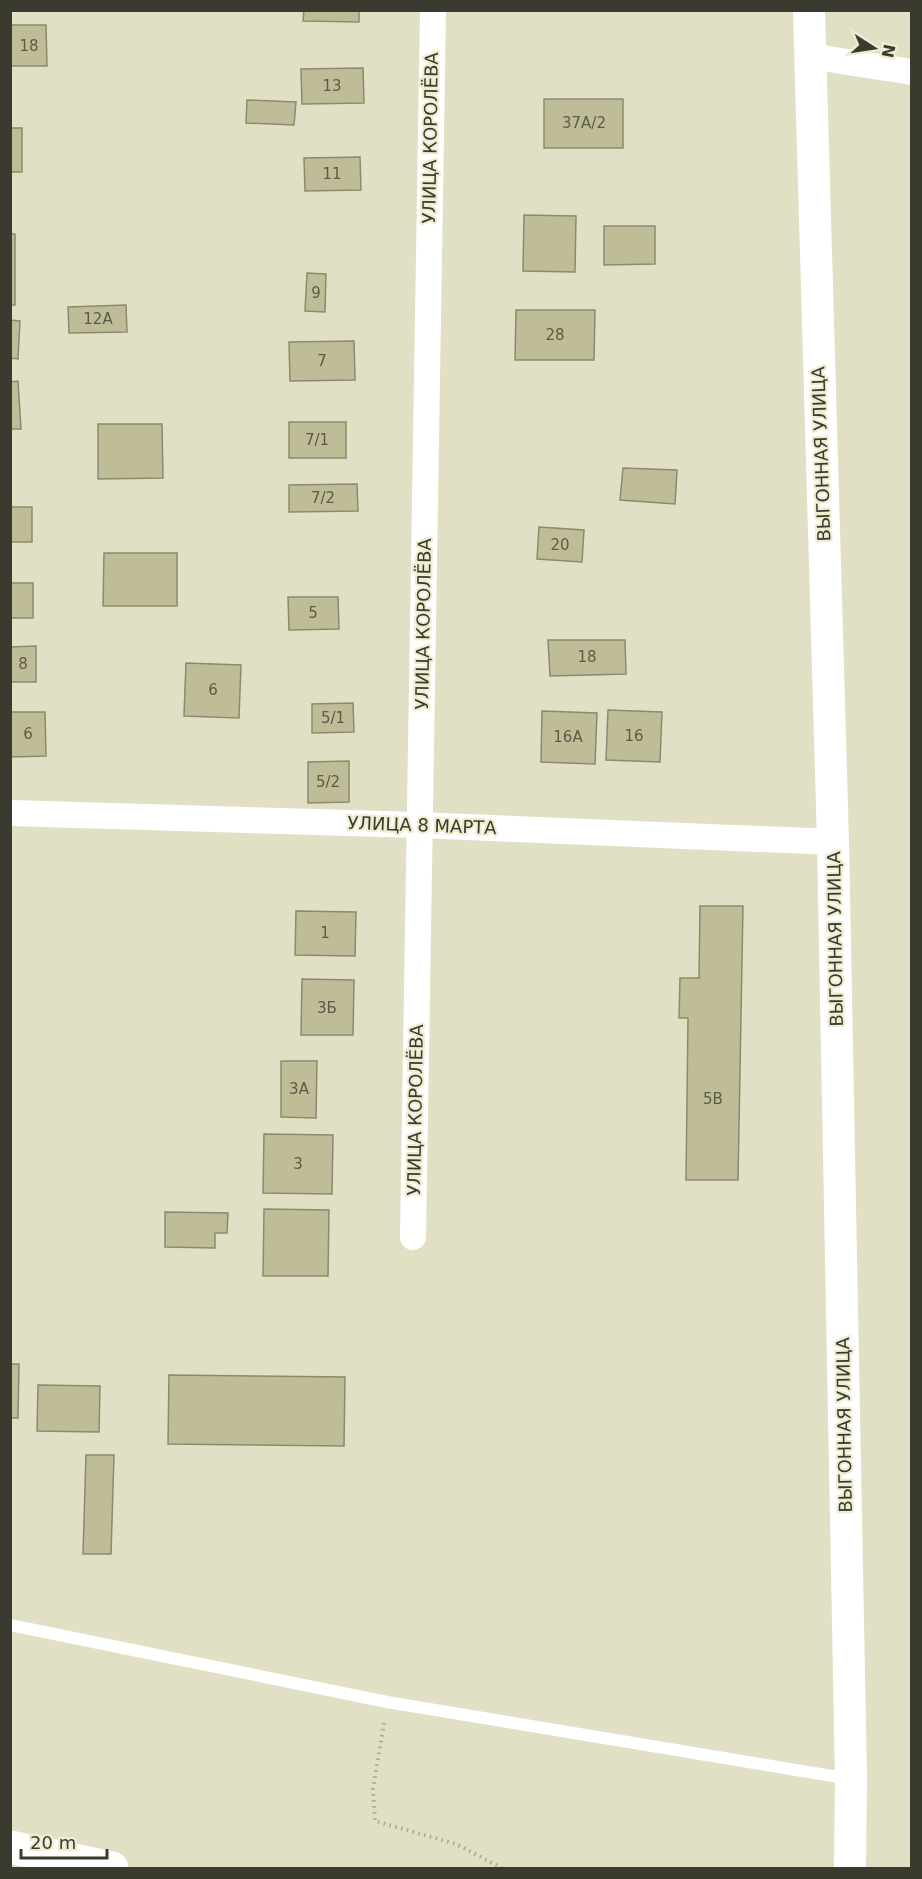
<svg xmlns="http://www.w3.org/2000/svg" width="922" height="1879" font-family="'DejaVu Sans',sans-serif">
  <rect width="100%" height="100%" fill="#e1e0c4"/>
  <g fill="#bfbd98" stroke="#8b8a70" stroke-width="1.5">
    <path d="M304 10H359V22L303 21Z"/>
    <path d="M10 25H46L47 66H10Z"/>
    <path d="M363 68 364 103 302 104 301 69Z"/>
    <rect x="544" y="99" width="79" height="49"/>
    <path d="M247 100 296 102 294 125 246 123Z"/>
    <rect x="10" y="128" width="12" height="44"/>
    <path d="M360 157 361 190 305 191 304 158Z"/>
    <path d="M524 215 576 216 575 272 523 271Z"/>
    <path d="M604 226H655V264L604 265Z"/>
    <rect x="10" y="234" width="5" height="71"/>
    <path d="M307 273 326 274 325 312 305 311Z"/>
    <path d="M126 305 127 332 69 333 68 307Z"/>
    <path d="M516 310H595L594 360H515Z"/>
    <path d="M10 320 20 321 18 359 10 358Z"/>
    <path d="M354 341 355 380 290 381 289 342Z"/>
    <path d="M18 381 21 429H10V382Z"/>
    <rect x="289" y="422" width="57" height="36"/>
    <path d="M98 424H162L163 478 98 479Z"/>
    <path d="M623 468 677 470 675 504 620 500Z"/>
    <path d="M357 484 358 511 289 512V485Z"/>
    <rect x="10" y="507" width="22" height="35"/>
    <path d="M539 527 584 530 582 562 537 559Z"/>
    <path d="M104 553H177V606H103Z"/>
    <rect x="10" y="583" width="23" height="35"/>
    <path d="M288 597H338L339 629 289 630Z"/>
    <path d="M548 640H625L626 674 550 676Z"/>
    <path d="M36 646V682H10V647Z"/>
    <path d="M186 663 241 665 239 718 184 716Z"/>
    <path d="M353 703 354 732 312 733V704Z"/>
    <path d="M608 710 662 712 660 762 606 760Z"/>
    <path d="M542 711 597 713 595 764 541 762Z"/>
    <path d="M10 712H45L46 756 10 757Z"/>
    <path d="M349 761V802L308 803V762Z"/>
    <path d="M700 906H743L738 1180H686L688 1018H679L680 978H699Z"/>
    <path d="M296 911 356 912 355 956 295 955Z"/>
    <path d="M302 979 354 980 353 1035H301Z"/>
    <path d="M281 1061H317L316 1118 281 1117Z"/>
    <path d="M264 1134 333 1135 332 1194 263 1193Z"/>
    <path d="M264 1209 329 1210 328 1276H263Z"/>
    <path d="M165 1212 228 1213 227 1233H215V1248L165 1247Z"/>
    <path d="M10 1364H19L18 1418H10Z"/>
    <path d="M169 1375 345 1377 344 1446 168 1444Z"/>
    <path d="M38 1385 100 1386 99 1432 37 1431Z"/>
    <path d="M86 1455H114L111 1554H83Z"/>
  </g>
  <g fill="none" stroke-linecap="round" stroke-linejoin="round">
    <path stroke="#a9a891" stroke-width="4" stroke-dasharray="1.5 4.5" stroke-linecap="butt" d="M384 1723 373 1789 375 1821 456 1844 502 1868"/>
    <path stroke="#fff" stroke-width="12" d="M10 1625 387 1702 850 1779"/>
    <g stroke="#fff" stroke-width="26">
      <path d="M809 56 912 72"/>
      <path d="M10 813 419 825 833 842"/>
      <path d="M413 1237 433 10"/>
    </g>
    <path stroke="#fff" stroke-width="32" d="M809 10 833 842 851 1779 850 1868"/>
    <path stroke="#fff" stroke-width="33" d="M10 1847 112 1868"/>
  </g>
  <g text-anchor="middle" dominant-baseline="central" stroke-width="4.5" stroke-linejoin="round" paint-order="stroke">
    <g font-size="15" fill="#5b5b48">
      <text x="29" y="46">18</text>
      <text x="332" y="86">13</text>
      <text x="584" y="123">37А/2</text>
      <text x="332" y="174">11</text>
      <text x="316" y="293">9</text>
      <text x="98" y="319">12А</text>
      <text x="555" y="335">28</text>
      <text x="322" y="361">7</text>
      <text x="317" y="440">7/1</text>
      <text x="323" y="498">7/2</text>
      <text x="560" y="545">20</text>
      <text x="313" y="613">5</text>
      <text x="587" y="657">18</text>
      <text x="23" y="664">8</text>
      <text x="213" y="690">6</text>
      <text x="333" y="718">5/1</text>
      <text x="28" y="734">6</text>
      <text x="634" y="736">16</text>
      <text x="568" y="737">16А</text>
      <text x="328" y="782">5/2</text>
      <text x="325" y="933">1</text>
      <text x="327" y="1008">3Б</text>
      <text x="299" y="1089">3А</text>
      <text x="713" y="1099">5В</text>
      <text x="298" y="1164">3</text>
    </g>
    <g font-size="18" fill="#3a3a2e" stroke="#eeedd1">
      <text transform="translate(430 138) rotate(-89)">УЛИЦА КОРОЛЁВА</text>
      <text transform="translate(821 454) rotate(-92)">ВЫГОННАЯ УЛИЦА</text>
      <text transform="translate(423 624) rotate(-89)">УЛИЦА КОРОЛЁВА</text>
      <text transform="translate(422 825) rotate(2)">УЛИЦА 8 МАРТА</text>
      <text transform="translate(835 939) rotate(-91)">ВЫГОННАЯ УЛИЦА</text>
      <text transform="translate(415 1110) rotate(-89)">УЛИЦА КОРОЛЁВА</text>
      <text transform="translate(844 1425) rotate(-91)">ВЫГОННАЯ УЛИЦА</text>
    </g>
  </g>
  <rect width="922" height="1879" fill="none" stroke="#3a3a2e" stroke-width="24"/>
  <g transform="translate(874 48) rotate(102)" stroke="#eeedd1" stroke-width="4.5" paint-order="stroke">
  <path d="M0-4.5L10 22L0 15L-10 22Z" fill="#3a3a2e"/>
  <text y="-9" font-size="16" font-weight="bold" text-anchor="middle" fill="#3a3a2e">N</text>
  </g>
  <path d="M21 1849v9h86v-9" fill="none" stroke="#3a3a2e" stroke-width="3"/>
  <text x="30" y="1849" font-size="18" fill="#3a3a2e" stroke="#eeedd1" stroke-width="4.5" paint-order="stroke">20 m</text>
</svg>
